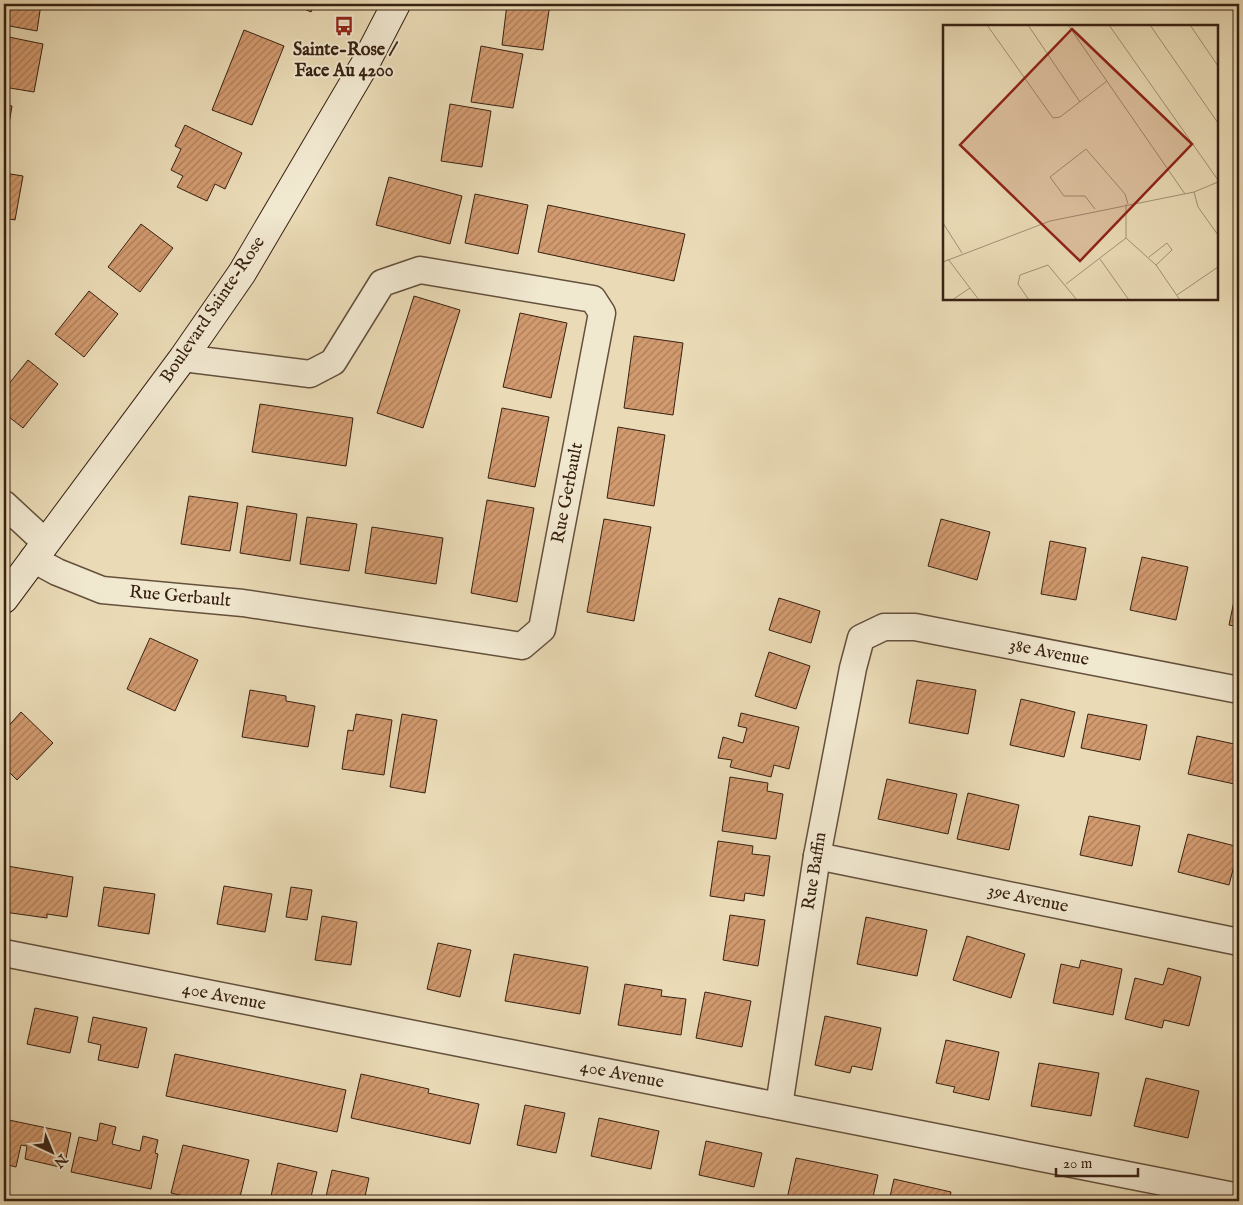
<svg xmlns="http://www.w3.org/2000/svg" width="1243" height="1205" font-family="'IM FELL English',serif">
  <defs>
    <pattern id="building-hatch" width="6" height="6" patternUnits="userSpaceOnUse" patternTransform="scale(1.25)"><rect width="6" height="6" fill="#d29a6f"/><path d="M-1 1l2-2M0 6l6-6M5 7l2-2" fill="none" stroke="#ab7d5a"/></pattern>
  </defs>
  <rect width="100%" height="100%" fill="#eadbb6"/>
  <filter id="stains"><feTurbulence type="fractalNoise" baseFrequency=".004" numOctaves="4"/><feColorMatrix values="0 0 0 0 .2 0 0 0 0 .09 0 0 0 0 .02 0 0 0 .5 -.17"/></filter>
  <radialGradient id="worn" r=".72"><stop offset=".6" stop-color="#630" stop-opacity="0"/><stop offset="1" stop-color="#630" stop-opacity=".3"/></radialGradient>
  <g fill="url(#building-hatch)" stroke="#382113">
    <path d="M4 4H41L37 31 4 25Z"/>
    <path d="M293 4H315L311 12Z"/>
    <path d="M507 4H550L543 50 502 45Z"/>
    <path d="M244 30 284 46 252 125 212 110Z"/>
    <path d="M4 36 43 44 34 92 4 87Z"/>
    <path d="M481 46 523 54 513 108 471 102Z"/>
    <path d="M450 104 491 111 482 167 441 161Z"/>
    <path d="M4 105 12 106 4 153Z"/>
    <path d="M185 125 242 153 225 189 215 184 207 201 177 187 183 176 171 170 181 149 175 146Z"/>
    <path d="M4 173 23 176 15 220 4 218Z"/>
    <path d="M389 177 462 196 450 244 376 225Z"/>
    <path d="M475 194 528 205 518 254 465 243Z"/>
    <path d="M548 205 685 234 674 281 538 252Z"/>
    <path d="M141 224 173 248 140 292 108 267Z"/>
    <path d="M89 291 118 314 84 357 55 334Z"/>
    <path d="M414 296 460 310 423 428 377 413Z"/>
    <path d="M520 313 567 323 551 398 503 387Z"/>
    <path d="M634 336 683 343 673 415 624 408Z"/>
    <path d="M28 360 58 384 23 428 4 413V390Z"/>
    <path d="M260 404 353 418 346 466 252 452Z"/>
    <path d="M502 408 549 417 535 487 488 478Z"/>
    <path d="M618 427 665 435 654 506 607 498Z"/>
    <path d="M189 496 238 503 230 551 181 544Z"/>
    <path d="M487 500 534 508 517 602 471 593Z"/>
    <path d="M247 506 297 514 290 561 240 553Z"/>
    <path d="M307 517 357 524 349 571 300 564Z"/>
    <path d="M604 519 651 527 634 621 587 612Z"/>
    <path d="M941 519 990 532 977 580 928 566Z"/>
    <path d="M372 527 443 538 436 584 365 573Z"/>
    <path d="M1050 541 1086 548 1076 600 1041 594Z"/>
    <path d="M1142 557 1188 567 1176 620 1130 610Z"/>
    <path d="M1239 577V627L1229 625Z"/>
    <path d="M779 598 820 611 811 643 769 630Z"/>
    <path d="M150 638 198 660 175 711 127 689Z"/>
    <path d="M769 652 810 666 796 709 755 696Z"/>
    <path d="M917 680 976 690 968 734 909 723Z"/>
    <path d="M250 690 286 696V701L315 706 308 747 242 737Z"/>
    <path d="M1021 699 1075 712 1064 757 1010 745Z"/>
    <path d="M21 712 53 743 17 780 4 767V731Z"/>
    <path d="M741 713 799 727 789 769 774 765 771 777 730 767 732 760 718 758 723 737 743 743 747 728 738 726Z"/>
    <path d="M356 714 392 720 384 775 342 769 348 730 353 731Z"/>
    <path d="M402 714 437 720 425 793 390 787Z"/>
    <path d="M1088 714 1147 725 1140 760 1081 748Z"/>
    <path d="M1197 736 1239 745V785L1188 774Z"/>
    <path d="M730 777 768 783 767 791 783 794 776 839 722 831Z"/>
    <path d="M887 779 957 794 948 834 878 819Z"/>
    <path d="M968 793 1019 805 1009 850 957 839Z"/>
    <path d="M1089 816 1140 826 1132 866 1080 855Z"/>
    <path d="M1188 834 1239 847 1229 885 1178 872Z"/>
    <path d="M718 841 753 846 752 854 770 856 764 896 745 893 744 901 710 896Z"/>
    <path d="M7 866 73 877 67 917 47 914V918L4 912V885Z"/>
    <path d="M224 886 272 894 265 932 217 924Z"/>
    <path d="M104 887 155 894 149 934 98 926Z"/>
    <path d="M291 887 312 890 307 920 286 917Z"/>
    <path d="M730 915 765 920 758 966 723 960Z"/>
    <path d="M322 916 357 922 351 965 315 960Z"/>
    <path d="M866 917 927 930 917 976 857 964Z"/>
    <path d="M967 936 1025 954 1011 998 953 980Z"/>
    <path d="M438 943 471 950 460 997 427 989Z"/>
    <path d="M514 954 588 967 580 1014 505 1001Z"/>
    <path d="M1081 960 1122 969 1113 1015 1053 1003 1061 964 1079 968Z"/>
    <path d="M1168 968 1201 977 1189 1026 1164 1020 1162 1028 1125 1019 1135 978 1163 985Z"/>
    <path d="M625 984 662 990 661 996 686 999 681 1035 618 1025Z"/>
    <path d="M705 992 751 1001 742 1047 696 1038Z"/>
    <path d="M35 1008 78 1017 70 1053 27 1044Z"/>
    <path d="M825 1016 881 1028 872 1070 852 1066 850 1073 815 1065Z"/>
    <path d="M93 1017 147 1028 138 1068 98 1060 101 1045 88 1042Z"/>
    <path d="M1239 1018V1042L1234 1041Z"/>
    <path d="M946 1040 999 1052 989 1100 953 1092 955 1087 936 1083Z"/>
    <path d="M175 1054 346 1090 337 1132 166 1096Z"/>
    <path d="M1039 1063 1099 1073 1091 1116 1031 1106Z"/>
    <path d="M361 1074 429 1089 428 1093 479 1104 470 1144 351 1118Z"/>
    <path d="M1146 1078 1199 1091 1188 1138 1134 1126Z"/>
    <path d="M525 1105 565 1113 556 1153 517 1145Z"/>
    <path d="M599 1118 659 1131 651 1169 591 1156Z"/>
    <path d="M4 1119 71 1133 64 1168 25 1159 27 1146 21 1145 16 1167 4 1164Z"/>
    <path d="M100 1123 116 1127 112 1144 140 1151 143 1136 158 1140 155 1153 158 1154 151 1189 71 1172 79 1137 97 1141Z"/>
    <path d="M706 1141 762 1153 754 1187 699 1175Z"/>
    <path d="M183 1145 249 1160 239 1201H206L171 1193Z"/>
    <path d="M796 1158 878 1175 872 1201H797L787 1199Z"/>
    <path d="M278 1163 317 1172 310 1201H270Z"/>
    <path d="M332 1170 369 1178 364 1201H325Z"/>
    <path d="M894 1179 951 1192 949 1201H889Z"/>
  </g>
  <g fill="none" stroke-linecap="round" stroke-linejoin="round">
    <defs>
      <g id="street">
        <path d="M4 504 45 542"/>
        <path d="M33 559 57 572 102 590 243 603 522 646 542 629 602 313 593 299 420 270 382 283 333 362 310 374 183 358"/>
        <path d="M817 856 1239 942"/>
        <path d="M4 953 1239 1197"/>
        <path d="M779 1106 817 856 853 668 861 638 884 627H915L1239 690"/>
      </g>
      <path id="secondary" d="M4 599 183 358 242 273 365 64 396 4"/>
    </defs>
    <use href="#street" stroke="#64503c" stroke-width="29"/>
    <use href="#secondary" stroke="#382113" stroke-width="30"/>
    <use href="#street" stroke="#f1e8d0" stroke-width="26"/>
    <use href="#secondary" stroke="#f1e8d0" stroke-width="28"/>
  </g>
  <defs>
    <symbol id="bus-bare" viewBox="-9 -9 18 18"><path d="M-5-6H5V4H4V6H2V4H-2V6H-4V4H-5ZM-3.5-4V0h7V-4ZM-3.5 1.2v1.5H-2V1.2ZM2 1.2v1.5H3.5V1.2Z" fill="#8f2418" stroke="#f1e8d0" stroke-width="2.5" paint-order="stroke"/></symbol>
  </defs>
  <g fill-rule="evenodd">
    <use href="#bus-bare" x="330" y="12" width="28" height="28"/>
  </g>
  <g text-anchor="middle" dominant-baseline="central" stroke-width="4" stroke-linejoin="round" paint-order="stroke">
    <g font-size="18" font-weight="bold" fill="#382113" stroke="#f1e8d0">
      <text x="344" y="50">Sainte-Rose /<tspan x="344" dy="21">Face Au 4200</tspan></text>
    </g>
    <g font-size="18" fill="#382113" stroke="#f1e8d0">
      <text transform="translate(213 310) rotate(-56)">Boulevard Sainte-Rose</text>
      <text transform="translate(568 493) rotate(-79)">Rue Gerbault</text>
      <text transform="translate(180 597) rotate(5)">Rue Gerbault</text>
      <text transform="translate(1049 653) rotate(11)">38e Avenue</text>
      <text transform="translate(815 871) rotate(-81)">Rue Baffin</text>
      <text transform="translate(1028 899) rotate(12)">39e Avenue</text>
      <text transform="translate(224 997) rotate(11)">40e Avenue</text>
      <text transform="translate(622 1075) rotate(11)">40e Avenue</text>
    </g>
  </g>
  <g transform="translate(943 25)">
    <rect width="275" height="275" fill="#eadbb6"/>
    <path fill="none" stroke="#a39175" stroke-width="1" d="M44 0 110 93 117 92 164 56M85 0 137 77M125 0 242 169M166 0 275 155M207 0 275 98M247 0 275 41M251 167 255 182 275 210M152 184 142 171H121L107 152 143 124 182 169 185 179M0 198 19 228M183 213 213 240 237 275M206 232 224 218 229 225 213 240M5 234 36 275M157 234 186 275M0 237 107 196 251 167 275 157M123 259 183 213V179M234 270 275 242M9 275 27 263M86 275 75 259 77 250 105 240 134 275"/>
    <path fill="#8f2418" fill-opacity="0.15" stroke="#8f2418" stroke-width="2.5" d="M129 4 249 119 137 236 17 120Z"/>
    <rect width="275" height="275" fill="none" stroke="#382113" stroke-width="2.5"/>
  </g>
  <rect width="1243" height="1205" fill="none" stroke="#eadbb6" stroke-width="20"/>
  <rect x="5" y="5" width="1233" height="1195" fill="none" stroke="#382113" stroke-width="2.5"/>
  <rect x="10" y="10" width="1223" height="1185" fill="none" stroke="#382113"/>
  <g transform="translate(52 1152) rotate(136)" stroke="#f1e8d0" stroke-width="4" paint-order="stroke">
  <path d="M0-4L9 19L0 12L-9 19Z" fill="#382113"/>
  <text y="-8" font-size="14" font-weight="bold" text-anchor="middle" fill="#382113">N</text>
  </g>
  <path d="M1056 1168v8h82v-8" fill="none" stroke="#382113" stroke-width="2.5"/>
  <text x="1063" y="1168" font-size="15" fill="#382113" stroke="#f1e8d0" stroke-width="4" paint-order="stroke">20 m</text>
  <rect width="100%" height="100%" filter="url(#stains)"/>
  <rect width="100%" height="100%" fill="url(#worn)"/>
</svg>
